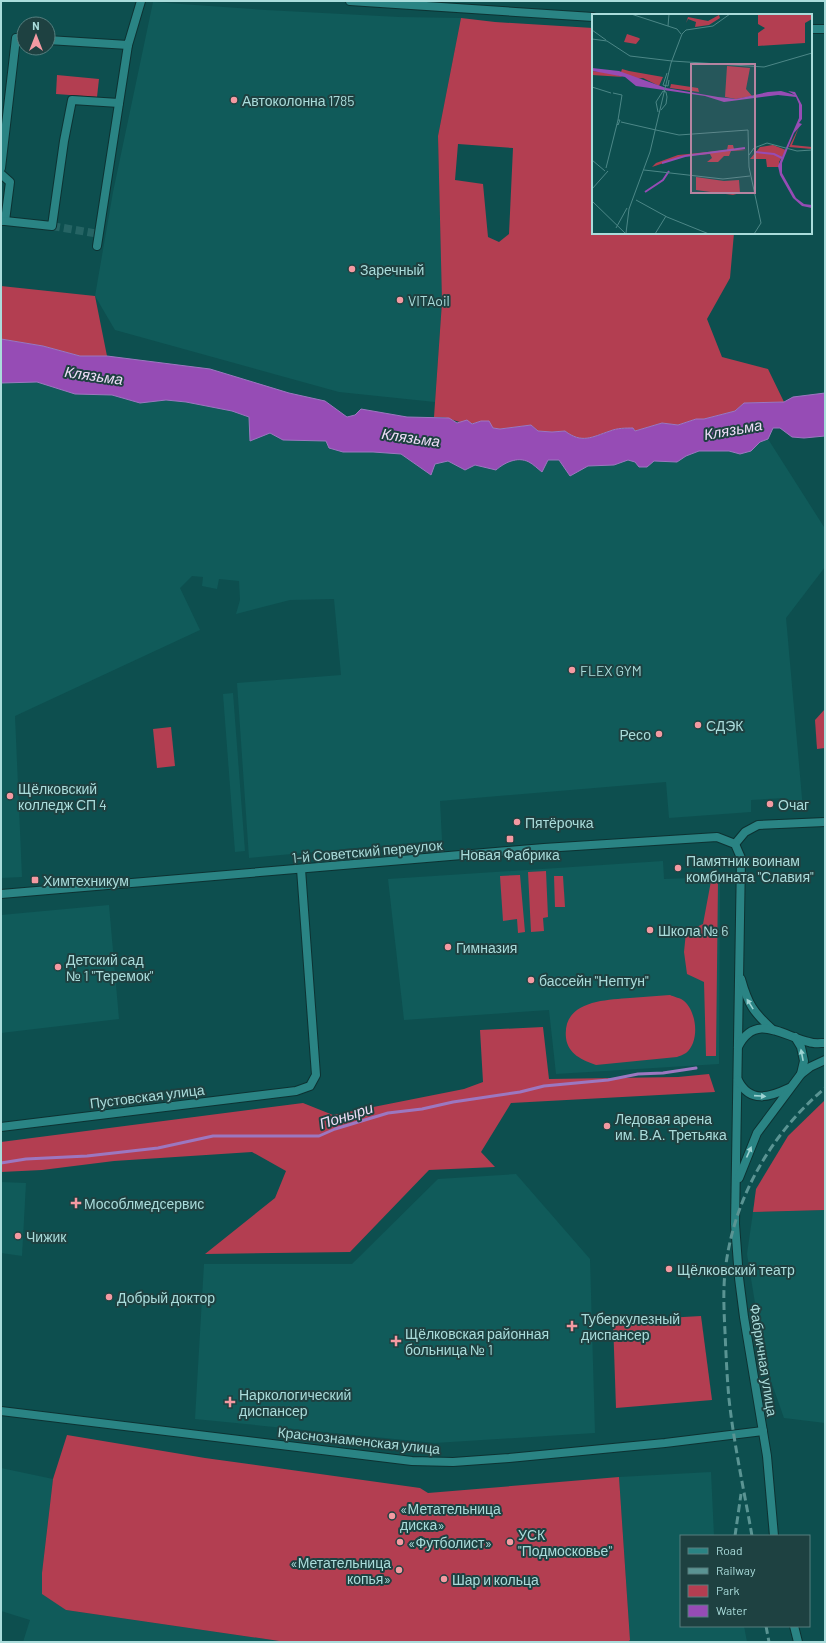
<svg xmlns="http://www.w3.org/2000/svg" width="826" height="1643" font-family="Barlow,sans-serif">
  <rect width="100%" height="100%" fill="#0d4f4f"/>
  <g fill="#105b5a">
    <path d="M153 2 266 10 399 17 461 18 438 136 442 302 435 402 339 392 115 330 95 296 113 192Z"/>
    <path d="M37 382 75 394 112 395 140 403 166 400 186 402 232 411 249 417 270 433 283 440 326 441 373 452 401 454 431 475 435 464 448 461 465 470 475 465 496 470 505 462 512 461H528L542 472 548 460H559L570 476 588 466 628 460 635 462 663 460 677 462 686 456 699 451H729L740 454 751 451 760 442 768 439 824 527 825 567 786 618 803 809 786 810 785 798 751 800V812L669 818 666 782 440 801 442 840 249 858 237 683 341 675 334 599 290 600 236 614 240 600 239 581 219 579 217 589 202 586 203 577 192 576 180 588 200 630 15 716 22 877 1 878V383Z"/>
    <path d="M233 693 245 851 235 852 223 694Z"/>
    <path d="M663 861 664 879 720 877 719 1064 556 1074 549 1010 404 1020 388 879Z"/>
    <path d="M109 905 119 1019 1 1033V915Z"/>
    <path d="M516 1174 590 1259 595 1433 435 1443 195 1419 204 1264H352L438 1179Z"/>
    <path d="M1 1182 26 1183 22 1256 1 1253Z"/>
    <path d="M825 1210V1423L784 1418 765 1364 747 1254 753 1212Z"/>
    <path d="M1 1468 53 1479 42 1573 66 1610 286 1642H23L30 1620 1 1611Z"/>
    <path d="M711 1472 714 1536H681V1626H744L747 1642H628L630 1640 619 1477Z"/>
  </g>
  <g fill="#b33e51" fill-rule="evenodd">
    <path d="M461 18 495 22 593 28V233H734L730 278 707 319 722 357 768 369 784 402 744 403 735 411 704 419H696L678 425 662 423 635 431 633 428C626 428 617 428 610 431 592 437 582 444 565 431L552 432 538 431 531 425 500 429 493 428 481 421C468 426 463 423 450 419 445 417 439 417 434 417L442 302 438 136ZM458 144 513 148 509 234 499 242 488 237 483 184 455 180Z"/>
    <path d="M57 75 99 79 97 97 56 94Z"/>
    <path d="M1 286 95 296 107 356H80L43 346 1 339Z"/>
    <path d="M825 709V748L817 749 815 720Z"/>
    <path d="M171 727 175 766 157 768 153 729Z"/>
    <path d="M546 871 548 917 543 918 544 931 531 932 528 872Z"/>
    <path d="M520 875 525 932 518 933 517 919 503 921 500 876Z"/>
    <path d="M554 876H563L565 907H555Z"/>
    <path d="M711 881H718L716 1056H706L704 982 687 974 684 952 686 932 703 924Z"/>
    <path d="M670 995C674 997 681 998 684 1001 697 1012 700 1042 686 1053 683 1055 679 1056 677 1057L596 1065C582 1060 568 1054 566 1038 562 1001 604 1000 630 998 643 997 656 996 670 995Z"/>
    <path d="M543 1027 549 1079 678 1077 709 1074 715 1092 511 1103 481 1152 495 1167 429 1170 350 1252 205 1254 275 1198 286 1171 252 1152 114 1161 42 1170 1 1172V1142L303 1103 333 1115 464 1089 483 1082 480 1030Z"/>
    <path d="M825 1100V1210L753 1212 756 1189 788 1136Z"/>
    <path d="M701 1316 712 1400 616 1408 613 1321Z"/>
    <path d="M67 1435 205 1458 420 1488 428 1493 619 1477 630 1640 628 1642H286L66 1610 42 1594V1573L53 1479Z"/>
  </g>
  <path fill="#964cb5" stroke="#9c77c0" d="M1 339 43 346 80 356H107L210 369 289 393 325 401 347 417 355 415 361 409 407 417 449 418 457 423 467 420 472 424 481 421H489L493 428 500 429 531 425 538 431 552 432 565 431C582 444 592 437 610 431 617 428 626 428 633 428L635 431 662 423 678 425 696 419H704L735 411 744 403 784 402 793 397 825 393V436L804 438 792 437 780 428H773L768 439 760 442 751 451 740 454 729 451H699L686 456 677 462 654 461 647 467H639L635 462 628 460 614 465 588 466 570 476 559 460H548L542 472C538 469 533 464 529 462 517 456 504 463 496 470L475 465 465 470 448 461 435 464 431 475 401 454 373 452H343L329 448 326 441 283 440 270 433 250 441 249 417 232 411 186 402 166 400 140 403 112 395 75 394 37 382 1 383Z"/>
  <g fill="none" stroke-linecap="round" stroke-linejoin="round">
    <path stroke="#9c77c0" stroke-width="3" d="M1 1163 26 1159 87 1156 158 1148 213 1136H319L335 1129 388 1113 422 1109 453 1102 520 1092 544 1086 608 1080 638 1074 663 1073 696 1068"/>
    <path stroke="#256464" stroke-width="8" stroke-dasharray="8 4" stroke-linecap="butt" d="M52 226 99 234"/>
    <defs>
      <g id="minor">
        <path d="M48 40 128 45 141 1"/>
        <path d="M1 168 16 38 24 39"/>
        <path d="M1 174 10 182 5 221H1"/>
        <path d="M5 221 52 226 64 141 72 100 119 103"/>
        <path d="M97 246 128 45"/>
        <path d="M735 844 745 832 758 825 825 822"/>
        <path d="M1 1127 296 1091 310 1086 316 1075 301 869"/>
      </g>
      <g id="tertiary">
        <path d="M350 1 593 17"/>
        <path d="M811 29H825"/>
        <path d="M1 894 544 848 717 837 735 844 741 858 735 1224 739 1278 744 1317 767 1456 774 1536"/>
        <path d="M741 979C748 1004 753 1012 773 1030"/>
        <path d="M738 1047C755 1012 783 1036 809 1042 814 1044 820 1043 825 1043"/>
        <path d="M801 1074 810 1067 825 1060"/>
        <path d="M738 1080C750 1104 770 1097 789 1088"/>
        <path d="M739 1178 757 1133 801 1074 804 1061 801 1047 795 1037"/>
        <path d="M1 1411 412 1461 453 1462 509 1458 665 1443 763 1431"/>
        <path d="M794 1626 798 1642"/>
      </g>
    </defs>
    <use href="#minor" stroke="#0d3232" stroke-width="10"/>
    <use href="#tertiary" stroke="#0d3232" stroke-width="10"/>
    <use href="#minor" stroke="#2a8484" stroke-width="8"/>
    <use href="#tertiary" stroke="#2a8484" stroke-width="8"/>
    <g stroke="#5a9493" stroke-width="3" stroke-dasharray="8 4" stroke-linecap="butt">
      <path d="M735 1536 741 1494"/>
      <path d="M752 1536C744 1490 734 1445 729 1399 727 1377 726 1355 725 1332 724 1312 723 1292 725 1272 733 1199 770 1135 825 1088"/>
      <path d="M766 1626 769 1642"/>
    </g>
  </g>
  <defs><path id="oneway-solid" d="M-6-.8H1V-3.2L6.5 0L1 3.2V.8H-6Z"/></defs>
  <g fill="#9dd3d2">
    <use href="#oneway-solid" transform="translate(750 1004) rotate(-122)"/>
    <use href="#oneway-solid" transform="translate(802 1055) rotate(-101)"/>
    <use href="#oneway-solid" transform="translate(760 1096) rotate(4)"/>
    <use href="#oneway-solid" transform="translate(749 1152) rotate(-66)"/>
  </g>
  <g fill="#f49aa2" stroke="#1e4141" stroke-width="1.5">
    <circle cx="234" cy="100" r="4"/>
    <circle cx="352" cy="269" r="4"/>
    <circle cx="400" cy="300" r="4"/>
    <circle cx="572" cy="670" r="4"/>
    <circle cx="698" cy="725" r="4"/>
    <circle cx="659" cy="734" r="4"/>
    <circle cx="10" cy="796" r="4"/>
    <circle cx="770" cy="804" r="4"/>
    <circle cx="517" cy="822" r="4"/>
    <rect x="506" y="835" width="8" height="8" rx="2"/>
    <circle cx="678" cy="868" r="4"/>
    <rect x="31" y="876" width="8" height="8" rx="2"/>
    <circle cx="650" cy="930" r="4"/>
    <circle cx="448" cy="947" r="4"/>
    <circle cx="58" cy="967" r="4"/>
    <circle cx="531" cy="980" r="4"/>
    <circle cx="607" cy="1126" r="4"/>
    <path d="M74 1197h4v4h4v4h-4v4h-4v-4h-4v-4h4z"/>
    <circle cx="18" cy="1236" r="4"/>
    <circle cx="669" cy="1269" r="4"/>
    <circle cx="109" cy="1297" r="4"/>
    <path d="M570 1320h4v4h4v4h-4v4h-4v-4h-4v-4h4z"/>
    <path d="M394 1335h4v4h4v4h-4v4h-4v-4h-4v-4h4z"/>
    <path d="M228 1396h4v4h4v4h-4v4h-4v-4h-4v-4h4z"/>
    <circle cx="392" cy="1516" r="4"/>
    <circle cx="400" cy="1542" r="4"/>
    <circle cx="510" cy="1542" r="4"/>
    <circle cx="399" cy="1570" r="4"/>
    <circle cx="444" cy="1579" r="4"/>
  </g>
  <g text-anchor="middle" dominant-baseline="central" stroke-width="4" stroke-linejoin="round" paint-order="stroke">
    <g font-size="14" fill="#aadcdb" stroke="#1e4141" text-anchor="start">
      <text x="242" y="100">Автоколонна 1785</text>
      <text x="360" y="269">Заречный</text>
      <text x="408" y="300">VITAoil</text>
      <text x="580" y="670">FLEX GYM</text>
      <text x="706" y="725">СДЭК</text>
      <text x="651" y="734" text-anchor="end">Ресо</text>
      <text x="18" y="788">Щёлковский<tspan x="18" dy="16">колледж СП 4</tspan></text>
      <text x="778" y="804">Очаг</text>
      <text x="525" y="822">Пятёрочка</text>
      <text x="510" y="854" text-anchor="middle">Новая Фабрика</text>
      <text x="686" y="860">Памятник воинам<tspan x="686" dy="16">комбината "Славия"</tspan></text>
      <text x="43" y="880">Химтехникум</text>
      <text x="658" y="930">Школа № 6</text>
      <text x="456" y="947">Гимназия</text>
      <text x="66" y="959">Детский сад<tspan x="66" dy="16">№ 1 "Теремок"</tspan></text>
      <text x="539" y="980">бассейн "Нептун"</text>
      <text x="615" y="1118">Ледовая арена<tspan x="615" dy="16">им. В.А. Третьяка</tspan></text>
      <text x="84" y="1203">Мособлмедсервис</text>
      <text x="26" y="1236">Чижик</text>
      <text x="677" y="1269">Щёлковский театр</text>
      <text x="117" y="1297">Добрый доктор</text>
      <text x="581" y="1318">Туберкулезный<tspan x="581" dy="16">диспансер</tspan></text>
      <text x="405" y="1333">Щёлковская районная<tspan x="405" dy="16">больница № 1</tspan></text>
      <text x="239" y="1394">Наркологический<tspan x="239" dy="16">диспансер</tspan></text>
      <text x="400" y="1508">«Метательница<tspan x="400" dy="16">диска»</tspan></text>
      <text x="518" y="1534">УСК<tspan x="518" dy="16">"Подмосковье"</tspan></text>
      <text x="408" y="1542">«Футболист»</text>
      <text x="391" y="1562" text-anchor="end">«Метательница<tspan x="391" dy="16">копья»</tspan></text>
      <text x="452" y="1579">Шар и кольца</text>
    </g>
    <g font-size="14" fill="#aadcdb" stroke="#1e4141">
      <text transform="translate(367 851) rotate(-5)">1-й Советский переулок</text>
      <text transform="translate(147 1096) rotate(-7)">Пустовская улица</text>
      <text transform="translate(764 1360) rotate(81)">Фабричная улица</text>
      <text transform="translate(359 1440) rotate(6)">Краснознаменская улица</text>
    </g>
    <g font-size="15" font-style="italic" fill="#eeddf7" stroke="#1e4141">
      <text transform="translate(94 375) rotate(8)">Клязьма</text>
      <text transform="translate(733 429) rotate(-10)">Клязьма</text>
      <text transform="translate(411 437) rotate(8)">Клязьма</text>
      <text transform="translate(346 1115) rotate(-18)">Поныри</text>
    </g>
  </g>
  <g transform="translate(592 14)">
    <rect width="220" height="220" fill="#0d4f4f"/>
    <path d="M166 0H220V5L213 9V29L166 32V19L173 14 166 10ZM127 1 128 4 117 11 103 13 104 8 96 5 94 9 96 3 116 7ZM35 20 47 24 48 25 44 30 32 28ZM135 52 158 54 154 75 160 82 144 85 133 83ZM30 55 37 57 71 63 67 72 51 64 43 65 32 61 29 58ZM0 57 20 59 31 63 0 61ZM79 70 106 74 107 78 78 74ZM207 113 200 131 220 133V135L197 133ZM136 131H141L142 135 155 136 139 137 137 142H132L126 148H115L120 144 118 140 92 142 60 153 64 149 86 141 135 136ZM181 131 194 136 187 148V153H175L174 145H158L168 133ZM104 163 132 167 147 166 148 179 141 181 104 176Z" fill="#b33e51"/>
    <path d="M0 54 27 57 74 74 126 83 144 85 176 78 189 77 203 81 196 77 203 78 210 91V105L207 109 210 110 202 119 190 149V159L204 184 212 190 220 191V194L210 192 201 184 188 161 186 152 207 104V90L204 83 186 81 132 88 113 82 44 72 33 63 1 57Z" fill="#964cb5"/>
    <path fill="none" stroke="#964cb5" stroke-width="2" d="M164 138 182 140 190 144M70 149 93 142 153 134M53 178 71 166 77 157"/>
    <path fill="none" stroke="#4c8787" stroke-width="1" d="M39 0 85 15 89 20M76 12 77 0M0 16 14 26M0 25 15 27 38 42 80 47M80 47 172 53 220 39M75 59 71 71 76 72 77 66M0 73 19 79M21 79 30 81 26 106M66 98 64 88 71 77 74 78 75 83 74 90 69 96M26 106H28L26 111 25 110ZM29 108 64 116M64 116 87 121 156 116 157 153 169 209 162 220M157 141 162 134 175 129 205 137 220 136M0 146 13 157M14 154 25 110M52 156 131 165 158 162M0 175 16 157M44 186 75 203 117 220M0 187 34 220M24 214 35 194M34 219 37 195 58 138 79 49 90 20 94 16 121 12 138 0M63 220 74 202"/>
    <path fill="#b584a1" fill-opacity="0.15" stroke="#b584a1" stroke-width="2" d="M99 50H163V179H99Z"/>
    <rect width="220" height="220" fill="none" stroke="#aadcdb" stroke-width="2"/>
  </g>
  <rect width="826" height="1643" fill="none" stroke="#aadcdb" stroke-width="4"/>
  <rect x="680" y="1535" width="130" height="92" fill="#1e4141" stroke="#567f7f"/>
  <rect x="688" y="1548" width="20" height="6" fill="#2a8484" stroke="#567f7f"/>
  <text x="716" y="1555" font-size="12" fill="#aadcdb">Road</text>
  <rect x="688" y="1568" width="20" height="6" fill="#5a9493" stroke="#567f7f"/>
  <text x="716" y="1575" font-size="12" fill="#aadcdb">Railway</text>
  <rect x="688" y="1585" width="20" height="12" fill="#b33e51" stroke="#567f7f"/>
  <text x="716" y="1595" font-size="12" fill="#aadcdb">Park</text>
  <rect x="688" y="1605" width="20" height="12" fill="#964cb5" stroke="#567f7f"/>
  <text x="716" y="1615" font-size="12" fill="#aadcdb">Water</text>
  <g transform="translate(36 36)"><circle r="19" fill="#1e4141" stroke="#567f7f"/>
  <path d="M0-3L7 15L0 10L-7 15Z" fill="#f49aa2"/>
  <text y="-6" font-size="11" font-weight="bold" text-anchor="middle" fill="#aadcdb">N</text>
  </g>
</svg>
